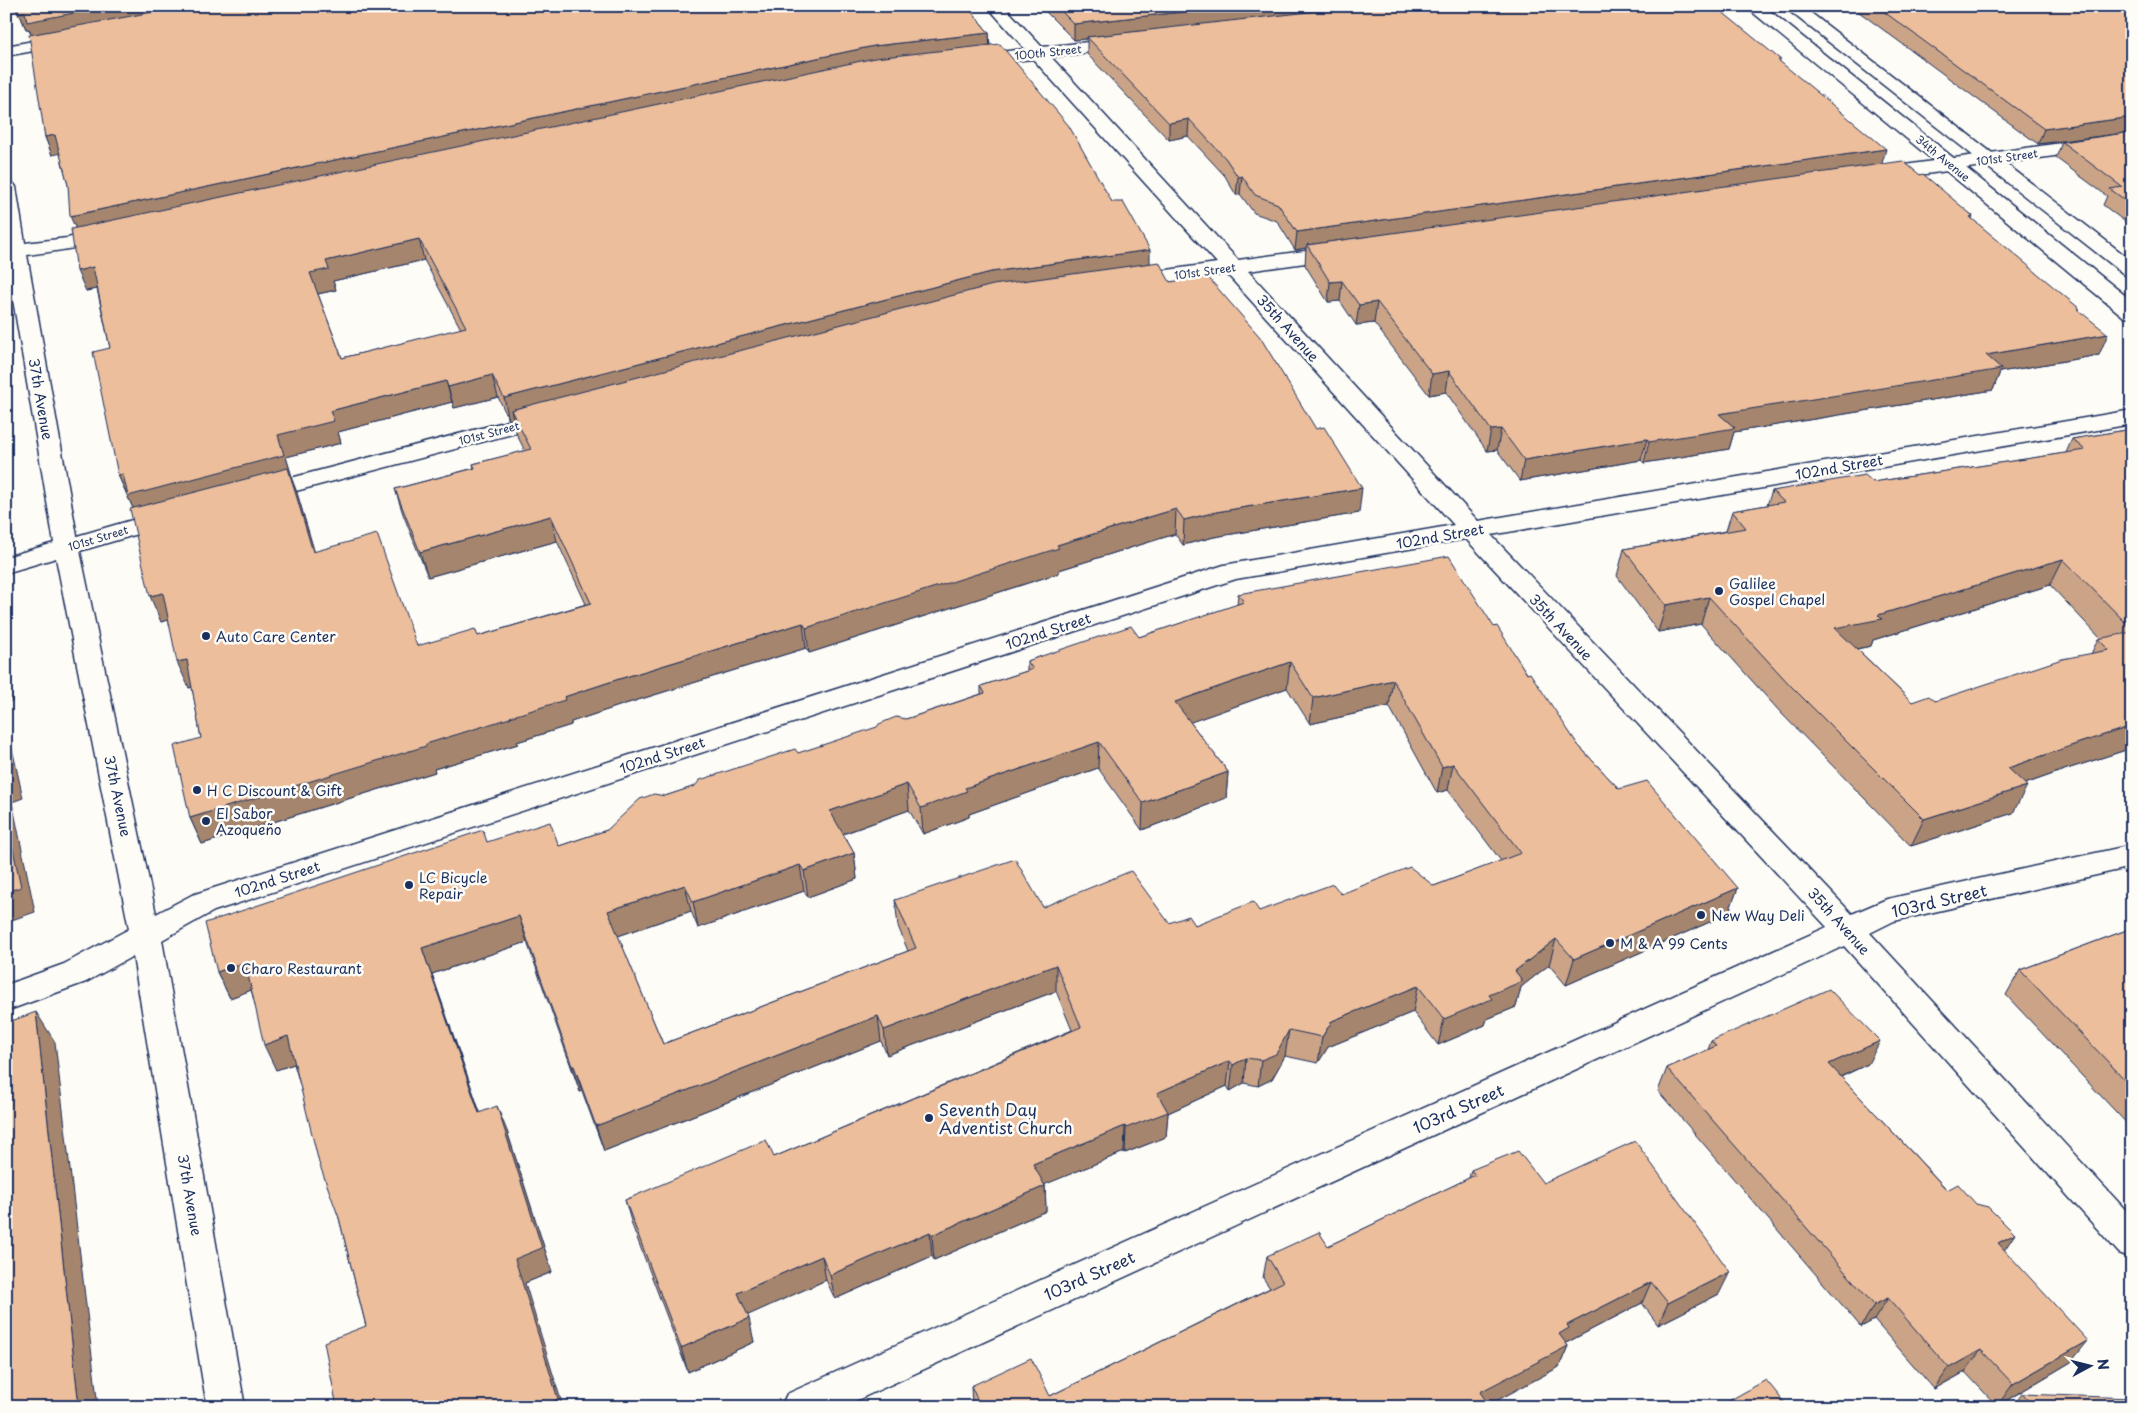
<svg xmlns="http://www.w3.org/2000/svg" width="2138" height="1413" font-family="'Playpen Sans',sans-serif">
  <rect width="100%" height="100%" fill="#fdfcf7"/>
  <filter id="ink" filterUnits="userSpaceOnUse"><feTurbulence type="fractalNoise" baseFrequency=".02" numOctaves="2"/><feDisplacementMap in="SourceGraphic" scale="10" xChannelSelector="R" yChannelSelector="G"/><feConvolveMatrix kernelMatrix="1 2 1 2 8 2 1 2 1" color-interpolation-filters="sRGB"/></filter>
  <g filter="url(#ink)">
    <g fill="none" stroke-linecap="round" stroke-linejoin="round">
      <defs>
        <g id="minor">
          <path d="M987 6H1004L1042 47 1125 38 1131 39 1134 43 1131 47 1125 48 1051 57 1238 260 1341 246 1348 248 1351 252 1348 256 1341 258 1248 271 1478 521 2132 410V424L1491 535 1852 914 1887 899 2132 845V867L1894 921 1870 933 2132 1217V1258L2119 1253 1844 946 842 1407H781L787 1394 1827 927 1466 539 1236 579 214 911 162 940 245 1407H207L133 956 86 982 6 1011V985L64 964 129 929 56 558 6 573V557L54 543 6 258V181L13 183 16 187 25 243 67 238 109 229 116 231 119 235 116 239C87 247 57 251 27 255L77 536 170 509 179 512 182 517 179 522 80 551 156 914 192 895 1224 565 1454 525 1227 274 1131 287 1124 285 1120 281 1124 277 1131 275 1217 263 1033 59 974 65 968 64 965 60 968 56 1025 49Z"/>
          <path d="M66 35 72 36 75 40 72 44 6 56V46Z"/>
          <path d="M2132 133V145L1876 181 1869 179 1866 175 1869 171 1876 169Z"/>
          <path d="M550 410 558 412 562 417 558 422 258 501 249 499 246 494 249 489Z"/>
        </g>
        <g id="tertiary">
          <path d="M1745 6H1764L2132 301V318L2124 317Z"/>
          <path d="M1783 6H1802L2132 261V277L2125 275Z"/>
        </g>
      </defs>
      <use href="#minor" stroke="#1b2f5e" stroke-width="3"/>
      <use href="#tertiary" stroke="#1b2f5e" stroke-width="3"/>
      <use href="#minor" fill="#fdfcf7" fill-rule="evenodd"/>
      <use href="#tertiary" fill="#fdfcf7" fill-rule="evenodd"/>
    </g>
    <g fill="#cba386" stroke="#1b2f5e" fill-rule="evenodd">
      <path d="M15 6H967L989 33 990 46 1112 202 1150 263 1170 282 1359 513 1214 537 1183 545 1175 534 1059 570V573L809 653 806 648 625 704 571 722V725L517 742 518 744 434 769 435 772 202 844 190 818 201 738 192 687 189 688 168 620 161 622 133 508 118 475 110 348 97 289 86 291 68 185 60 153 52 155 45 137 32 35 29 29H26L20 15 19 16ZM424 260 461 329 342 358 318 294 336 290 333 281ZM498 397 509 420 513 419 517 435 525 451 473 464 474 468 395 489 403 514 428 577 557 541 586 604 478 636 417 646 314 551 297 493 291 477H292L286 457 341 443 338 432 452 402 454 408Z"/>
      <path d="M1040 6H1715L1780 62 1882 164 1920 175 1973 216 1972 219 2079 311 2099 355 2000 372 1993 390 1734 432 1729 449 1644 463 1641 460 1520 481 1497 450 1487 451 1446 392 1429 395 1374 323 1356 325 1340 301 1328 302 1305 265 1306 248 1295 250 1277 221 1254 213 1240 194 1236 195 1225 176 1188 136 1169 140 1087 54V39L1074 40Z"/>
      <path d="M1851 6H2132V132L2038 144Z"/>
      <path d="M2132 132V227L2103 205 2107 196 2056 158 2062 142Z"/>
      <path d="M2132 429V748L2067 769 2025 784 2013 813 1911 846 1781 713 1701 624 1658 632 1617 576 1624 549 1726 531 1732 511 1767 505 1772 491 1873 482 2066 453 2072 439ZM2050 585 2101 639H2098L2091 654 1935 701 1912 702 1857 649 1871 646 1873 640Z"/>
      <path d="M1238 594 1494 627 1578 745 1619 789 1738 888 1728 914 1566 985 1549 965 1521 987 1516 1007 1487 1019 1485 1025 1438 1045 1413 1012 1328 1047 1318 1063 1285 1056 1272 1079 1258 1086 1244 1083 1230 1091 1227 1086 1168 1113 1166 1137 1125 1153 1124 1152 1045 1184 1046 1211 934 1260 932 1256 835 1299 826 1280 747 1315 754 1342 688 1372 632 1225 625 1200 774 1157 1072 1030 1056 991 887 1055 881 1041 604 1151 582 1091 580 1092 527 942 432 974 480 1112 507 1131 552 1272 525 1283 366 1326 339 1218 294 1064 276 1070 251 990 230 998 217 972 487 842 559 846 607 830 665 796 906 719 981 694V686L1027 671V661L1139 637 1237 605ZM1287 688 1310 724 1389 706 1437 793 1448 790 1501 861 1434 886 1341 894 1195 925 1169 923 1043 907 895 900 898 926 908 951 663 1044 618 936 691 911 698 928 804 891 808 897 857 879 854 853 843 834 909 810 923 834 969 817V814L1098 768 1142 830 1226 798 1228 772 1190 722Z"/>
      <path d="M2132 928V1129L2006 995 2020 970Z"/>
      <path d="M1711 1041 1868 1064 1841 1077 2004 1250 2071 1362 1997 1406 1965 1372 1934 1389 1874 1320 1861 1327 1658 1091 1667 1068 1708 1050Z"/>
      <path d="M1471 1170 1543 1183 1719 1294 1658 1325 1642 1303 1566 1343 1568 1346 1559 1367 1488 1405 1490 1407H972L971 1386 1050 1396 1270 1288 1263 1278 1267 1256 1328 1246 1469 1178Z"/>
      <path d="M2022 1394 2132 1407H2012Z"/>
    </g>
    <g fill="#a5856d" stroke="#1b2f5e">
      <path d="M15 6H204L33 39 29 29H26L20 15 19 16Z"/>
      <path d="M1235 6H1380L1087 37V39L1074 40V24Z"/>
      <path d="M989 33 990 50 78 234 70 216 874 46Z"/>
      <path d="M2132 117V132L2038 144 2044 129Z"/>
      <path d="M1189 119 1188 136 1169 140V123Z"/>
      <path d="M55 135 62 153 52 155 45 137Z"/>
      <path d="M1886 149 1881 167 1307 245 1306 248 1295 250 1297 232Z"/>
      <path d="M1242 176 1240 194 1236 195 1238 177Z"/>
      <path d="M419 239 424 260 333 281 336 290 317 294 310 273 326 261Z"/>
      <path d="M1150 250V271L511 410 513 419 509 420 504 398 991 272Z"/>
      <path d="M93 267 101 288 86 291 77 271Z"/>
      <path d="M1342 281 1340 301 1328 302 1330 282Z"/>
      <path d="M1377 302 1374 323 1356 325 1359 305Z"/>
      <path d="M2108 334 2099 355 2000 372 1993 390 1734 432 1729 449 1644 463 1649 442 1719 414 1986 355Z"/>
      <path d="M1449 371 1446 392 1429 395 1432 374Z"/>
      <path d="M492 375 498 397 454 408 448 387Z"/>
      <path d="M446 381 452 402 338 432 341 443 286 457 292 477H291L297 493 322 577 137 517 118 475 330 411Z"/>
      <path d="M1501 429 1497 450 1487 451 1491 430Z"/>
      <path d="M1647 439 1641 460 1520 481 1524 460Z"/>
      <path d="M1362 488 1359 513 1214 537 1183 545 1184 520 1216 512Z"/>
      <path d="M1176 509 1175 534 1059 570V573L809 653 806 628 1057 545Z"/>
      <path d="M551 516 557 541 428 577 420 552Z"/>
      <path d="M2063 559 2050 585 1873 640 1871 646 1825 655 1835 628Z"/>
      <path d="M163 593 174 618 161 622 150 596Z"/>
      <path d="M1709 597 1701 624 1658 632 1666 605Z"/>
      <path d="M803 623 806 648 625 704 571 722V725L517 742 518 744 434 769 435 772 202 844 190 818 510 717 564 697 619 679Z"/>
      <path d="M187 660 198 685 189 688 177 662Z"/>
      <path d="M6 662 12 701 6 703Z"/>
      <path d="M1290 662 1287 688 1174 728 1175 702Z"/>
      <path d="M1393 680 1389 706 1310 724 1313 698Z"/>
      <path d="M6 721 23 798 12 802 35 912 6 922Z"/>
      <path d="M2132 726V748L2067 769 1994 795 2008 768 2082 742Z"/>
      <path d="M1099 742 1098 768 969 814V817L923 834 921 808 965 788Z"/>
      <path d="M1453 764 1448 790 1437 793 1442 767Z"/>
      <path d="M1228 772 1226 798 1142 830 1143 803Z"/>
      <path d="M907 784 909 810 834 837 830 811Z"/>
      <path d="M2027 786 2013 813 1911 846 1924 819Z"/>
      <path d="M854 853 857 879 808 897 804 871Z"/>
      <path d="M800 865 804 891 698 928 693 902Z"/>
      <path d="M685 885 691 911 615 937 608 911Z"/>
      <path d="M1738 888 1728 914 1566 985 1574 959Z"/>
      <path d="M519 916 527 942 432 974 488 1138 479 1113 422 948Z"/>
      <path d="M1556 939 1549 965 1521 987 1516 1007 1487 1019 1485 1025 1438 1045 1444 1019 1489 995 1515 971Z"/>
      <path d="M245 962 257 988 230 998 217 972Z"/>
      <path d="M1056 965V991L887 1055 884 1030Z"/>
      <path d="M1418 986 1413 1012 1328 1047 1318 1063 1322 1037 1332 1021Z"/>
      <path d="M36 1012 55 1042 98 1407H79Z"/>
      <path d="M878 1016 881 1041 604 1151 596 1126Z"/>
      <path d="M1289 1030 1285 1056 1272 1079 1258 1086 1261 1060Z"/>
      <path d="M288 1036 300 1062 276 1070 264 1045Z"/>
      <path d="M1880 1041 1868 1064 1818 1087 1829 1064Z"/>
      <path d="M1246 1058 1244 1083 1230 1091 1233 1065Z"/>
      <path d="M1230 1061 1227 1086 1168 1113 1166 1137 1125 1153 1126 1128 1157 1093Z"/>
      <path d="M572 1066H574L582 1091 580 1092Z"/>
      <path d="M497 1106 507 1131 552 1272 525 1283 563 1407H540L515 1259Z"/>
      <path d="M1125 1126 1124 1152 1034 1189 1033 1164Z"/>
      <path d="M1045 1186 1046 1211 934 1260 932 1235Z"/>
      <path d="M930 1232 932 1256 835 1299 830 1275Z"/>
      <path d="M2015 1234 2000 1257 1998 1243Z"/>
      <path d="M822 1256 826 1280 744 1317 738 1293Z"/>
      <path d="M1730 1272 1719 1294 1658 1325 1668 1303Z"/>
      <path d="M1651 1282 1642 1303 1562 1345 1568 1346 1559 1367 1485 1407 1480 1392 1559 1334 1567 1325Z"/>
      <path d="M1888 1298 1874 1320 1861 1327 1874 1305Z"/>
      <path d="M749 1318 754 1342 688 1372 681 1348Z"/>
      <path d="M2088 1341 2071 1362 1997 1406 2013 1384Z"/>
      <path d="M1981 1350 1965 1372 1934 1389 1949 1368Z"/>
    </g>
    <g fill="#ecbe9c" stroke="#1b2f5e" fill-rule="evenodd">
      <path d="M18 6H111L27 22 25 12 19 13Z"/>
      <path d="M185 6H967L989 33 874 46 70 216 68 185 55 135 45 137 29 35Z"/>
      <path d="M1056 6H1235L1074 24Z"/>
      <path d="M1363 6H1715L1781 60H1778L1886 149 1297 232 1278 204 1255 195 1242 176 1238 177 1226 159 1189 119 1169 123 1087 37Z"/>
      <path d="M1876 6H2132V117L2044 129Z"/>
      <path d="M1000 44 1069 126 1112 202H1123L1150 250 991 272 504 398 492 375 448 387 446 381 330 411 334 421 278 435 284 455 128 496 123 474 118 475 93 352 110 348 93 267 77 271 71 229 875 58ZM419 239 466 327 342 358 310 273 329 269 326 261Z"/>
      <path d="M2132 132V205L2110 189 2122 187 2062 142Z"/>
      <path d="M1903 161 1920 175 1923 174 1973 216 1970 217 2080 309H2077L2108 334 1986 355 2002 369 1719 414 1735 428 1649 442 1647 439 1524 460 1501 429 1491 430 1449 371 1432 374 1377 302 1359 305 1342 281 1330 282 1307 245Z"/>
      <path d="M1159 262 1170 282 1207 276 1260 337 1316 429 1324 427 1362 488 1216 512 1184 520 1176 509 1057 545 1059 548 806 628 803 623 619 679 564 697 565 700 510 717V718L426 744V746L190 818 174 746 201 738 187 660 177 662 163 593 150 596 130 509 288 468 313 552 377 534 417 646 475 629 478 636 591 603 551 516 420 552 395 489 475 468 473 464 531 449 511 410 993 285Z"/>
      <path d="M2132 429V629L2063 559 1878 615 1882 619 1835 628 1912 702 1929 696 1935 701 2062 659 2109 650 2098 639 2132 632V726L2082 742 2008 768 2027 786 1924 819 1791 686 1709 597 1666 605 1624 549 1746 528 1732 511 1784 502 1772 491 1865 475 1873 482 2085 450 2072 439Z"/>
      <path d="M1449 556 1494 627 1497 626 1527 674 1530 673 1578 745 1619 789 1647 781 1738 888 1574 959 1556 939 1515 971 1523 981 1489 995 1492 999 1444 1019 1418 986 1332 1021 1322 1037 1289 1030 1276 1054 1261 1060 1246 1058 1233 1065 1230 1061 1157 1093 1168 1112 1126 1128 1125 1126 1033 1164 1045 1186 932 1235 930 1232 830 1275 822 1256 738 1293 749 1318 681 1348 625 1200 766 1140 774 1157 1081 1027 1056 965 884 1030 878 1016 596 1126 574 1066H572L519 916 422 948 479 1113 497 1106 542 1248 515 1259 558 1399 540 1407H337L324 1342 366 1326 339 1218 319 1163 288 1036 264 1045 245 962 217 972 205 923 483 830 487 842 550 822 559 846 607 830 640 799 654 794 665 796 695 786 700 780 795 749 798 753 877 727 879 724 896 717 906 719 985 693 981 686 1033 669 1027 661 1131 626 1139 637 1244 602 1238 594ZM1290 662 1313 698 1393 680 1442 767 1453 764 1521 853 1434 886 1410 867 1341 894 1333 884 1259 911 1253 902 1195 925 1189 916 1169 923 1131 871 1043 907 1015 859 895 900 916 948 663 1044 608 911 685 885 693 902 800 865 804 871 854 853 830 811 907 784 921 808 967 791 965 788 1099 742 1143 803 1228 772 1175 702Z"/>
      <path d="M6 760 9 773 6 775Z"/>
      <path d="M6 816 21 887 6 892Z"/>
      <path d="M2132 928V1087L2020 970Z"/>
      <path d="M1829 989 1880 1041 1829 1064 1947 1190 1958 1184 1976 1204 1988 1207 2015 1234 1998 1243 2088 1341 2013 1384 1981 1350 1949 1368 1888 1298 1874 1305 1667 1068 1716 1046 1711 1041Z"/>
      <path d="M36 1012 79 1407H6V1023Z"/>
      <path d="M1635 1141 1730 1272 1668 1303 1651 1282 1567 1325 1569 1328 1559 1334 1568 1346 1480 1392 1490 1407H981L971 1386 1031 1358 1050 1396 1283 1282 1267 1256 1319 1232 1328 1246 1475 1175 1471 1170 1518 1151 1543 1183Z"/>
      <path d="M1766 1380 1788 1407H1718Z"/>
      <path d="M2022 1394 2132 1398V1407H2035Z"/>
    </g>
  </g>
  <g fill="#1b2f5e" stroke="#fdfcf7" stroke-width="2">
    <circle cx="1719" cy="591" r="5"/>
    <circle cx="206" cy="636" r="5"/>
    <circle cx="197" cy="790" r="5"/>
    <circle cx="206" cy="821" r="5"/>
    <circle cx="409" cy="885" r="5"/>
    <circle cx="1701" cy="915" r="5"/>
    <circle cx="1610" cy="943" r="5"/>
    <circle cx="231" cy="968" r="5"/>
    <circle cx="929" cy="1118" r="5"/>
  </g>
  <g text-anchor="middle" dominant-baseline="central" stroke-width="5" stroke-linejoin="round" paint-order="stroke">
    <g font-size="11" fill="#1b2f5e" stroke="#fdfcf7">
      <text transform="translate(1048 52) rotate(-6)">100th Street</text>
      <text transform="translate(2007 157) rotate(-8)">101st Street</text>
      <text transform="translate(1943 158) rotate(39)">34th Avenue</text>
      <text transform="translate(1205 271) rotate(-8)">101st Street</text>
      <text transform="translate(489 433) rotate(-15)">101st Street</text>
      <text transform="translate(98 538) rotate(-17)">101st Street</text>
    </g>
    <g font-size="14" fill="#1b2f5e" stroke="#fdfcf7">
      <text transform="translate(1288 328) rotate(48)">35th Avenue</text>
      <text transform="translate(41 399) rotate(80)">37th Avenue</text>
      <text transform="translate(1839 467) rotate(-10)">102nd Street</text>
      <text transform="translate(1440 536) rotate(-10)">102nd Street</text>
      <text transform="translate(1561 627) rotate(47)">35th Avenue</text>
      <text transform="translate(1048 631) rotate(-18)">102nd Street</text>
      <text transform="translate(662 755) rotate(-18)">102nd Street</text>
      <text transform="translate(118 796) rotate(78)">37th Avenue</text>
      <text transform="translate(277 879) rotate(-18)">102nd Street</text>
      <text transform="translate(1839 921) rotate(48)">35th Avenue</text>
      <text transform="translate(190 1195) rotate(80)">37th Avenue</text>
    </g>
    <g font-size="14" fill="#1b2f5e" stroke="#fdfcf7" text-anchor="start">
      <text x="1729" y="583">Galilee<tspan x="1729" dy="16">Gospel Chapel</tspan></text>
      <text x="216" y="636">Auto Care Center</text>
      <text x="207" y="790">H C Discount &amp; Gift</text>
      <text x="216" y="813">El Sabor<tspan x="216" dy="16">Azoqueño</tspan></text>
      <text x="419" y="877">LC Bicycle<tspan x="419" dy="16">Repair</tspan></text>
      <text x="1711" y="915">New Way Deli</text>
      <text x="1620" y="943">M &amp; A 99 Cents</text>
      <text x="241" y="968">Charo Restaurant</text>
    </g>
    <g font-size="16" fill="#1b2f5e" stroke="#fdfcf7">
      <text transform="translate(1939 900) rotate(-13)">103rd Street</text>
      <text transform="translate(1458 1108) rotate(-24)">103rd Street</text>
      <text transform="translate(1089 1275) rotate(-24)">103rd Street</text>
    </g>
    <g font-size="16" fill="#1b2f5e" stroke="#fdfcf7" text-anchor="start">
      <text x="939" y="1109">Seventh Day<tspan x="939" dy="18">Adventist Church</tspan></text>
    </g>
  </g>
  <rect width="2138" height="1413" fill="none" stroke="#fdfcf7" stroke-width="25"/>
  <rect x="12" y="12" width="2113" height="1388" fill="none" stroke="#1b2f5e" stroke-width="2" filter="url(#ink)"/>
  <g transform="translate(2090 1366) rotate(83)" stroke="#fdfcf7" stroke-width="4" paint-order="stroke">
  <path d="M0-4L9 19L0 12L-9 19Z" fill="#1b2f5e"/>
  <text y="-8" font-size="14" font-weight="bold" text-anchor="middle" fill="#1b2f5e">N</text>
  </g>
</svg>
